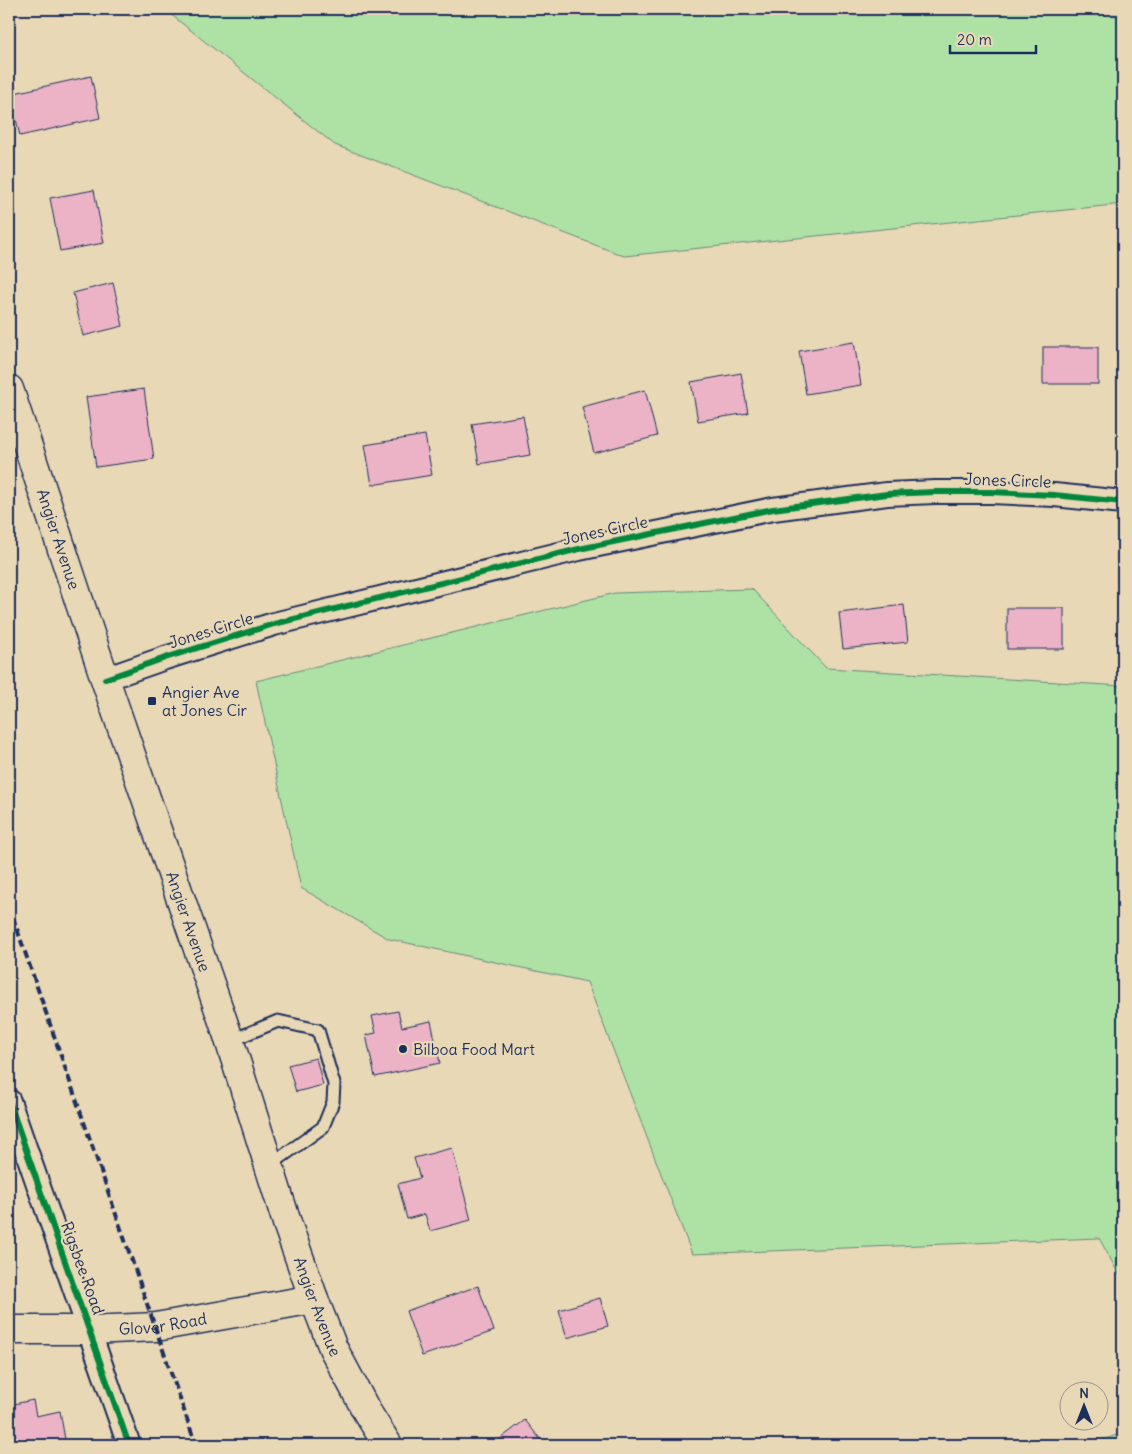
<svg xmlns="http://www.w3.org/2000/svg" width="1132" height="1454" font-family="Delius,sans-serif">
  <rect width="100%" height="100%" fill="#e9d8b5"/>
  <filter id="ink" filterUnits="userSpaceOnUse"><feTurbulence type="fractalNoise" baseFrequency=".02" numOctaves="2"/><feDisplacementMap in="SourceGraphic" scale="10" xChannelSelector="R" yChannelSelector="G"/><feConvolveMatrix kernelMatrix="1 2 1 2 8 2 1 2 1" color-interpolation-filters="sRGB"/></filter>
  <g filter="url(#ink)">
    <g fill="#aee2a4" stroke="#648881">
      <path d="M164 9H1123V204L624 256 335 145Z"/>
      <path d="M752 589 826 668 1123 686V1282L1099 1238 692 1254 587 982 389 939 301 888 256 681 615 593Z"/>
      <path d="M1123 1433V1445H1087Z"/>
    </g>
    <g fill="#ecb3c6" stroke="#1b2f5e">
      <path d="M91 76 100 118 20 136 10 94Z"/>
      <path d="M94 190 104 243 60 251 50 198Z"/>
      <path d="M113 283 123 326 83 336 73 293Z"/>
      <path d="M854 342 861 385 806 394 799 351Z"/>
      <rect x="1043" y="347" width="55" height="37"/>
      <path d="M741 373 748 413 698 421 691 382Z"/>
      <path d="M144 389 154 459 96 467 86 397Z"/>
      <path d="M645 390 657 436 594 453 582 407Z"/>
      <path d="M523 416 530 455 479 464 472 424Z"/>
      <path d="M425 435 432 475 372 485 365 445Z"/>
      <path d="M904 605 908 642 843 649 839 613Z"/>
      <rect x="1007" y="608" width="57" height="41"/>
      <path d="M398 1011 402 1027 431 1021 440 1063 375 1077 366 1035 376 1033 372 1016Z"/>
      <path d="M316 1058 323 1085 296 1092 288 1065Z"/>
      <path d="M452 1148 471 1220 430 1231 425 1214 407 1219 398 1184 420 1178 414 1158Z"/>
      <path d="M478 1286 494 1331 422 1356 406 1311Z"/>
      <path d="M600 1298 608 1326 567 1338 559 1310Z"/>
      <path d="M33 1400 36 1416 60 1411 66 1445H17L9 1405Z"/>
      <path d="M525 1420 545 1445H492Z"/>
    </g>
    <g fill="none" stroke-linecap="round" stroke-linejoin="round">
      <defs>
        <path id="lane" d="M230 1041 278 1021 318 1030 334 1084 333 1102 323 1127 269 1166"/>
        <g id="street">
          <path d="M105 679 165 658 274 624 579 549 773 509 887 494 935 492H991L1054 495 1123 502"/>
          <path d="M9 1101 129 1445"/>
        </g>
        <g id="secondary">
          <path id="s1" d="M9 389 105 679 227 1033 288 1226 314 1299 333 1348 367 1412 388 1445"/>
          <path id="s2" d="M9 1330H90L156 1327 314 1299"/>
        </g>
      </defs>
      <use href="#lane" stroke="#1b2f5e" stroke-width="15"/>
      <use href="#street" stroke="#1b2f5e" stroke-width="26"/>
      <use href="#secondary" stroke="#1b2f5e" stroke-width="31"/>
      <use href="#lane" stroke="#e9d8b5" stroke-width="11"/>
      <use href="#street" stroke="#e9d8b5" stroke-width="22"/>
      <use href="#secondary" stroke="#e9d8b5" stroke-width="28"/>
      <path stroke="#1b2f5e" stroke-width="4" stroke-dasharray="8 4" stroke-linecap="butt" d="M9 906 196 1445"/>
      <defs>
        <g id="cycleway">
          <path d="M105 679 165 658 274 624 579 549 773 509 887 494 935 492H991L1054 495 1123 502"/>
          <path d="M9 1101 129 1445"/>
        </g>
      </defs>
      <use href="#cycleway" stroke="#e9d8b5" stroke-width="9"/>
      <use href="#cycleway" stroke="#00873e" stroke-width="6"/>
    </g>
  </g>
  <g fill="#1b2f5e" stroke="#e9d8b5" stroke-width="2">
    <rect x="147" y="696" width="10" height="10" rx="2.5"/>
    <circle cx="403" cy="1049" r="5"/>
  </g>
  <g text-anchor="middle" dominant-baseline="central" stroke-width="4.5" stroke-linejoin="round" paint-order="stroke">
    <g font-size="16" fill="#1b2f5e" stroke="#e9d8b5">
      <text transform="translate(1008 480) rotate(2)">Jones Circle</text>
      <text transform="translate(605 530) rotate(-12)">Jones Circle</text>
      <text stroke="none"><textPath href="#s1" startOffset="158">Angier Avenue</textPath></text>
      <text transform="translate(211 630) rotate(-17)">Jones Circle</text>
      <text stroke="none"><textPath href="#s1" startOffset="562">Angier Avenue</textPath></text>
      <text transform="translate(83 1268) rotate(70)">Rigsbee Road</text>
      <text stroke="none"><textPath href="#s1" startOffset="968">Angier Avenue</textPath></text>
      <text stroke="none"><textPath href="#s2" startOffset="154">Glover Road</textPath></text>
    </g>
    <g font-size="16" fill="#1b2f5e" stroke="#e9d8b5" text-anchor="start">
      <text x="162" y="692">Angier Ave<tspan x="162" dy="18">at Jones Cir</tspan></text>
      <text x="413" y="1049">Bilboa Food Mart</text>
    </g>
  </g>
  <rect width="1132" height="1454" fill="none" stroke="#e9d8b5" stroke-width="30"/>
  <rect x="15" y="15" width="1102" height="1424" fill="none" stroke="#1b2f5e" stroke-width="2" filter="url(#ink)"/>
  <g transform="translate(1084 1406)"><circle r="24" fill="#e9d8b5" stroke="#979492"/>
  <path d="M0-4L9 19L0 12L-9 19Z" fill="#1b2f5e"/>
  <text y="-8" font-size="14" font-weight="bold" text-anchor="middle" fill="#1b2f5e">N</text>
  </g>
  <path d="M950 45v8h86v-8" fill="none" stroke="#1b2f5e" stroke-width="2.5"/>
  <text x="957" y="45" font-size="15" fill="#1b2f5e" stroke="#e9d8b5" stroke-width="4" paint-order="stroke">20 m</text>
</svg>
